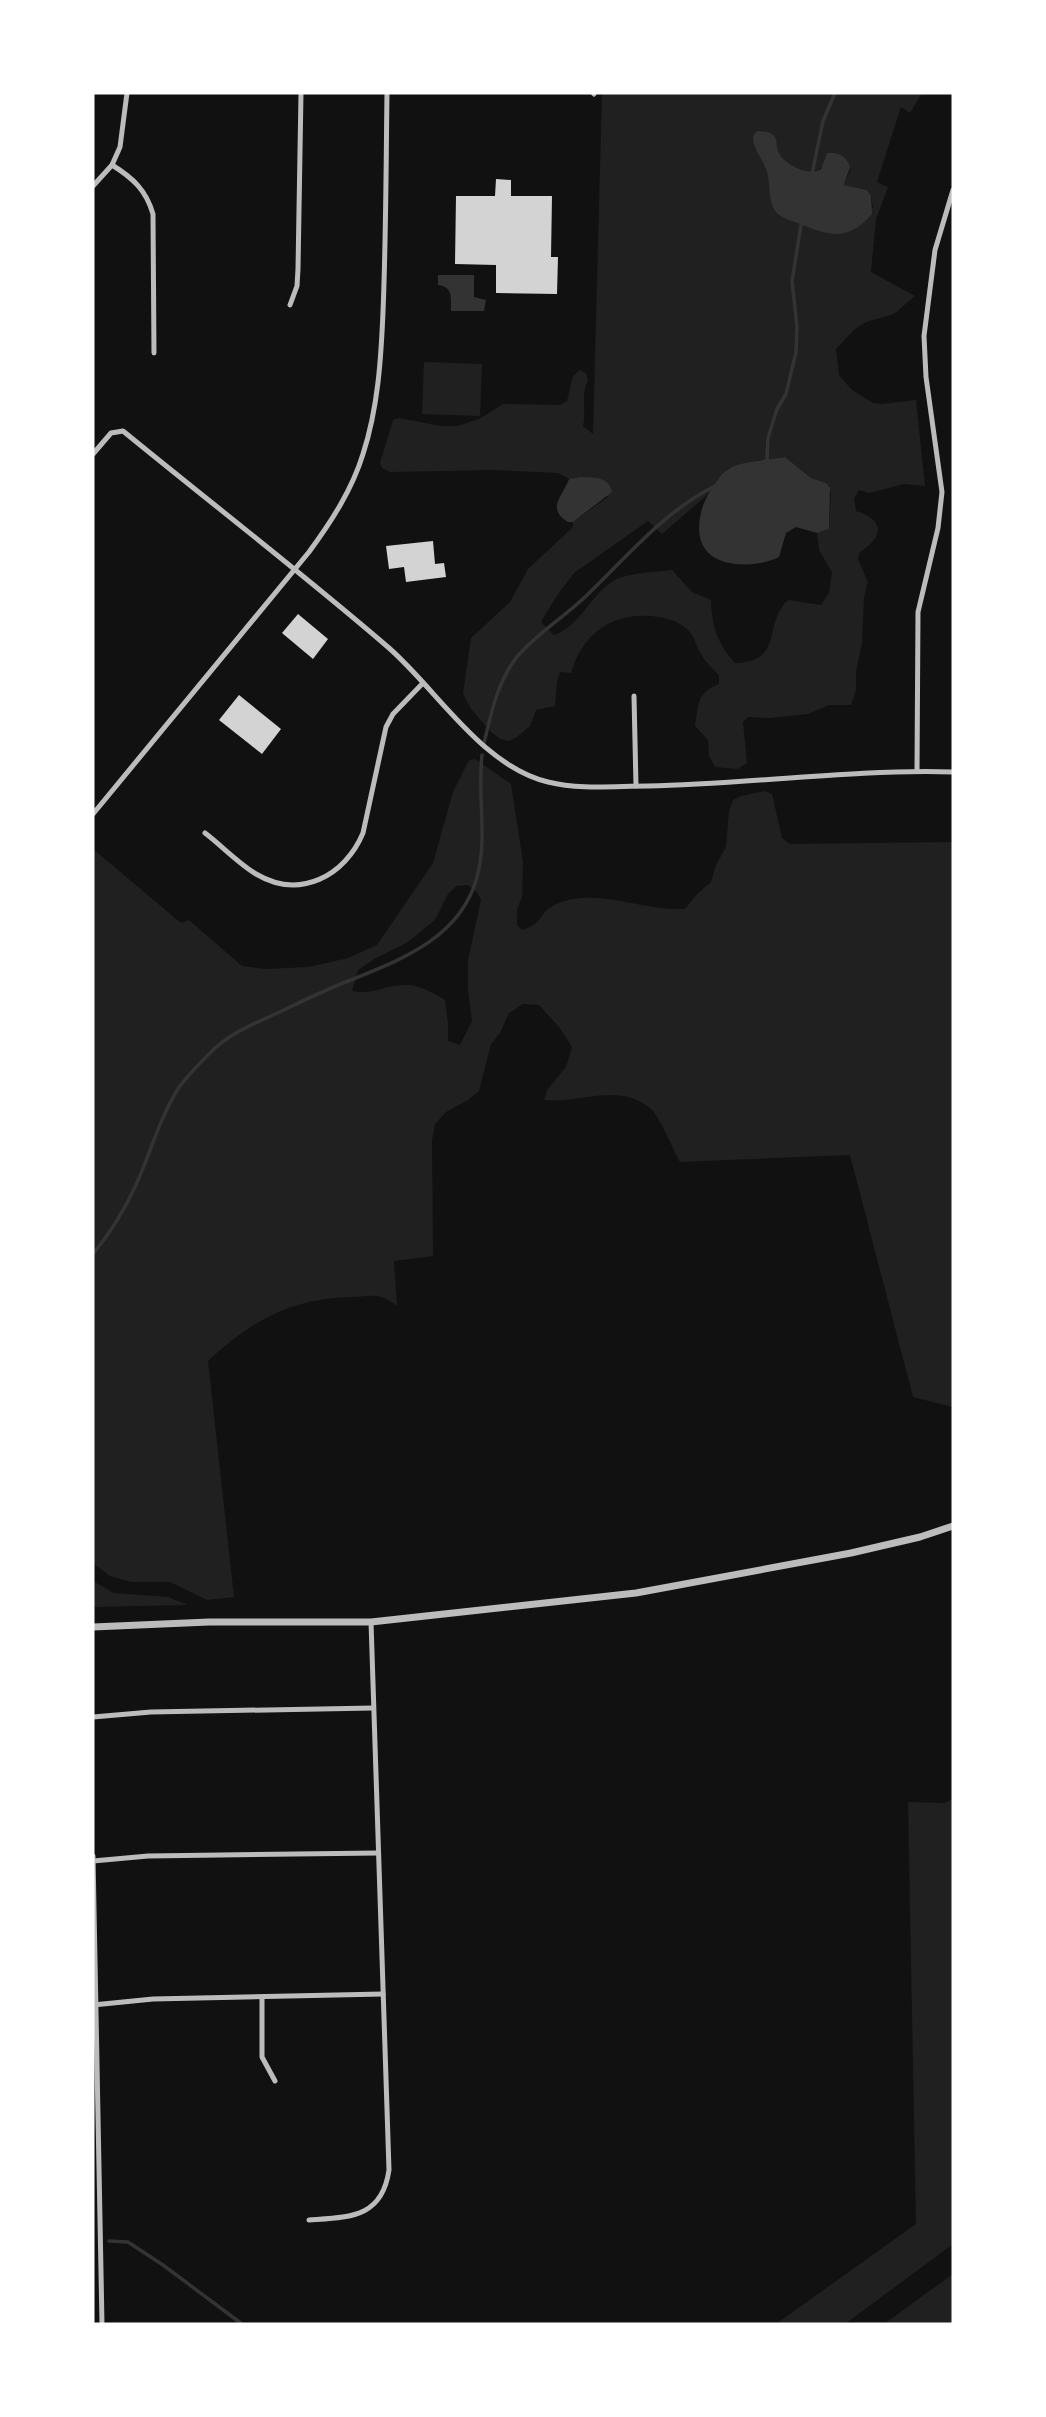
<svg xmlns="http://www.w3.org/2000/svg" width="1046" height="2417" font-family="Barlow,sans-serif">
  <rect width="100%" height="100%" fill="#111"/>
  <g fill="#202020" fill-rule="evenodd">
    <path d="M602 93H922L910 113 901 107 877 182 888 187 876 219 871 272 915 296 894 314 866 322 855 329 836 349 839 375 852 390 873 403 882 404 916 400 925 486 904 484 869 493 859 490 854 499 856 511C885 520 884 537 860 552L858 559 868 582 864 597 862 643 856 672V690L851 705H829L808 714 770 718 748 717 743 722 747 763 738 769 715 767 709 756 708 740 695 726C699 703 696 694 719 684V675C713 669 705 662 701 654 696 647 696 638 688 630 679 622 671 619 659 617 616 610 583 631 571 673L560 672 557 681 555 706 536 710 530 726 517 737 509 741 500 739 491 732 471 709 463 694 471 638 510 602 528 569 573 527V522L608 497 581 477 569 479 558 473 493 470 390 472 382 468 380 463 393 420 399 418 441 426H458L481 418 503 404 560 405 567 401 573 376 580 370 586 373 588 380C580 396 587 410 583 426L593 434ZM832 153 845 158 850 170 844 185 867 190 871 196 873 208 802 169 808 172 818 171 823 165 825 157ZM785 457 811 478 826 483 831 493 829 529 817 533 819 550 832 572 829 593 821 605 788 600C762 624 785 662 735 663 717 642 712 628 711 600L692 592 672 570C657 572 625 573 613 581 590 596 579 627 554 635L541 622 556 597 574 573 648 521 662 534 706 496 727 469 755 461Z"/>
    <path d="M424 362 482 364 480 416 422 414Z"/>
    <path d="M475 759 511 784 523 862 522 897 517 909V925L522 930C527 928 533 926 536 923 542 918 544 910 551 907 593 884 641 912 685 909L698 893 711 882 716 865 726 847 729 811 733 800 741 796 764 791 772 794 782 838 790 844 953 842V1407L913 1397 850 1155 680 1162C673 1150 660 1117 651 1109 620 1081 579 1104 544 1100L547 1090 566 1067 572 1047 559 1027 539 1005 523 1004 509 1013 500 1033 491 1044 479 1091 468 1100 446 1112 435 1124 432 1140 433 1256 394 1261 397 1306C380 1292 373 1296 352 1297 292 1298 251 1321 208 1361L234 1597 207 1600 170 1582H131L110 1576 93 1563V849L181 923 189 920 242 966 265 969 309 967 348 958 377 945 433 863 453 792 469 760ZM468 885 477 892 481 900 468 960V990L472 1021 460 1045 448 1041V1024L445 1000C432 992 418 984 402 985 383 986 374 995 352 991L358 970 374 959 408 942 435 920 448 894 456 886Z"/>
    <path d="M93 1581 114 1593 168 1597 188 1605 93 1607Z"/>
    <path d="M953 1799V2244L845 2324H776L916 2224 908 1802 944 1803Z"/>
    <path d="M953 2274V2324H884Z"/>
  </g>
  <g fill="#333">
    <path d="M757 131C762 131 770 132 773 135 778 139 776 146 778 151 783 165 810 177 821 169L827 153C837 152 847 156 850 167L844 185 867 190 871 196 872 214C849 240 832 237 803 225 795 222 784 219 778 214 767 204 771 184 767 172 763 159 753 150 753 136Z"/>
    <path d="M438 275H474V297L486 300 484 311H451C451 297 453 287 438 285Z"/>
    <path d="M785 457 811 478 826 483 830 488 829 529 817 533 796 527 786 533 779 557C762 566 729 568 712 556 690 540 700 504 713 487 717 482 721 473 727 470 739 461 769 460 785 457Z"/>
    <path d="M581 477C594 478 609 476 612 492L573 522H568C545 508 564 495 569 479Z"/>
  </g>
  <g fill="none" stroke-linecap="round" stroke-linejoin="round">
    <g stroke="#333" stroke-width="3.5">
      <path d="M812 174 823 121 835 93"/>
      <path d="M763 462 767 460 768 438 777 409 786 394 796 352 797 327 792 281 802 219"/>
      <path d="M484 743C491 714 497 683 516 658 535 635 563 618 585 597 627 557 663 512 715 486"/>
      <path d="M93 1254C110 1233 124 1211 135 1187 150 1155 159 1119 178 1089 186 1077 199 1064 210 1053 227 1035 251 1025 273 1015 299 1003 324 990 351 980 403 959 461 937 477 877 488 837 477 796 482 755"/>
      <path d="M109 2241 128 2242 163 2265 242 2324"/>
    </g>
  </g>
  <g fill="#d3d3d3">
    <path d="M496 179 511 180V196H552L551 257H558L557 294 496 293V265L455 264 456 196H495Z"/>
    <path d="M433 541 435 564 444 563 446 577 406 582 404 567 389 569 386 546Z"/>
    <path d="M298 614 328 639 313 659 282 633Z"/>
    <path d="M239 695 281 729 262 754 219 720Z"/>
  </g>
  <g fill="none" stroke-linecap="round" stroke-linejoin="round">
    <g stroke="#bcbcbc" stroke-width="5">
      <path d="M593 93 594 94"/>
      <path d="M112 165C133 178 146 190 153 214L154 353"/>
      <path d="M93 186 112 165 120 147 127 93"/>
      <path d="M290 305 297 286 298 269 301 93"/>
      <path d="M93 454 111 433 123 431C211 503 302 573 389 648 438 691 482 766 548 782 580 790 615 786 648 786 750 784 850 769 953 772"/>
      <path d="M634 696 636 786"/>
      <path d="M917 771 918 612 938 528 942 492 926 377 924 336 935 250 953 190"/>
      <path d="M93 814 309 552C331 522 352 490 363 454 378 408 381 359 383 312 386 239 386 166 387 93"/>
      <path d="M205 833C222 846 238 863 256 874 300 900 345 876 363 833L386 727 393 714 423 683"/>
      <path d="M93 1717 151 1712 373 1708"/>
      <path d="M93 1856 102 2324"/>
      <path d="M93 1861 148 1856 378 1853"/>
      <path d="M262 1997V2057L275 2081"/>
      <path d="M93 2005 153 1999 383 1994"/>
      <path d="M309 2220C350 2217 382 2218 389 2170L371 1622"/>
    </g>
    <path stroke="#bcbcbc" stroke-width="7" d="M93 1627 209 1622H371L636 1593 851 1553 920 1537 953 1526"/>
  </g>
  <rect width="1046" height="2417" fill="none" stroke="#ffffff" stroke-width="189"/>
</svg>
